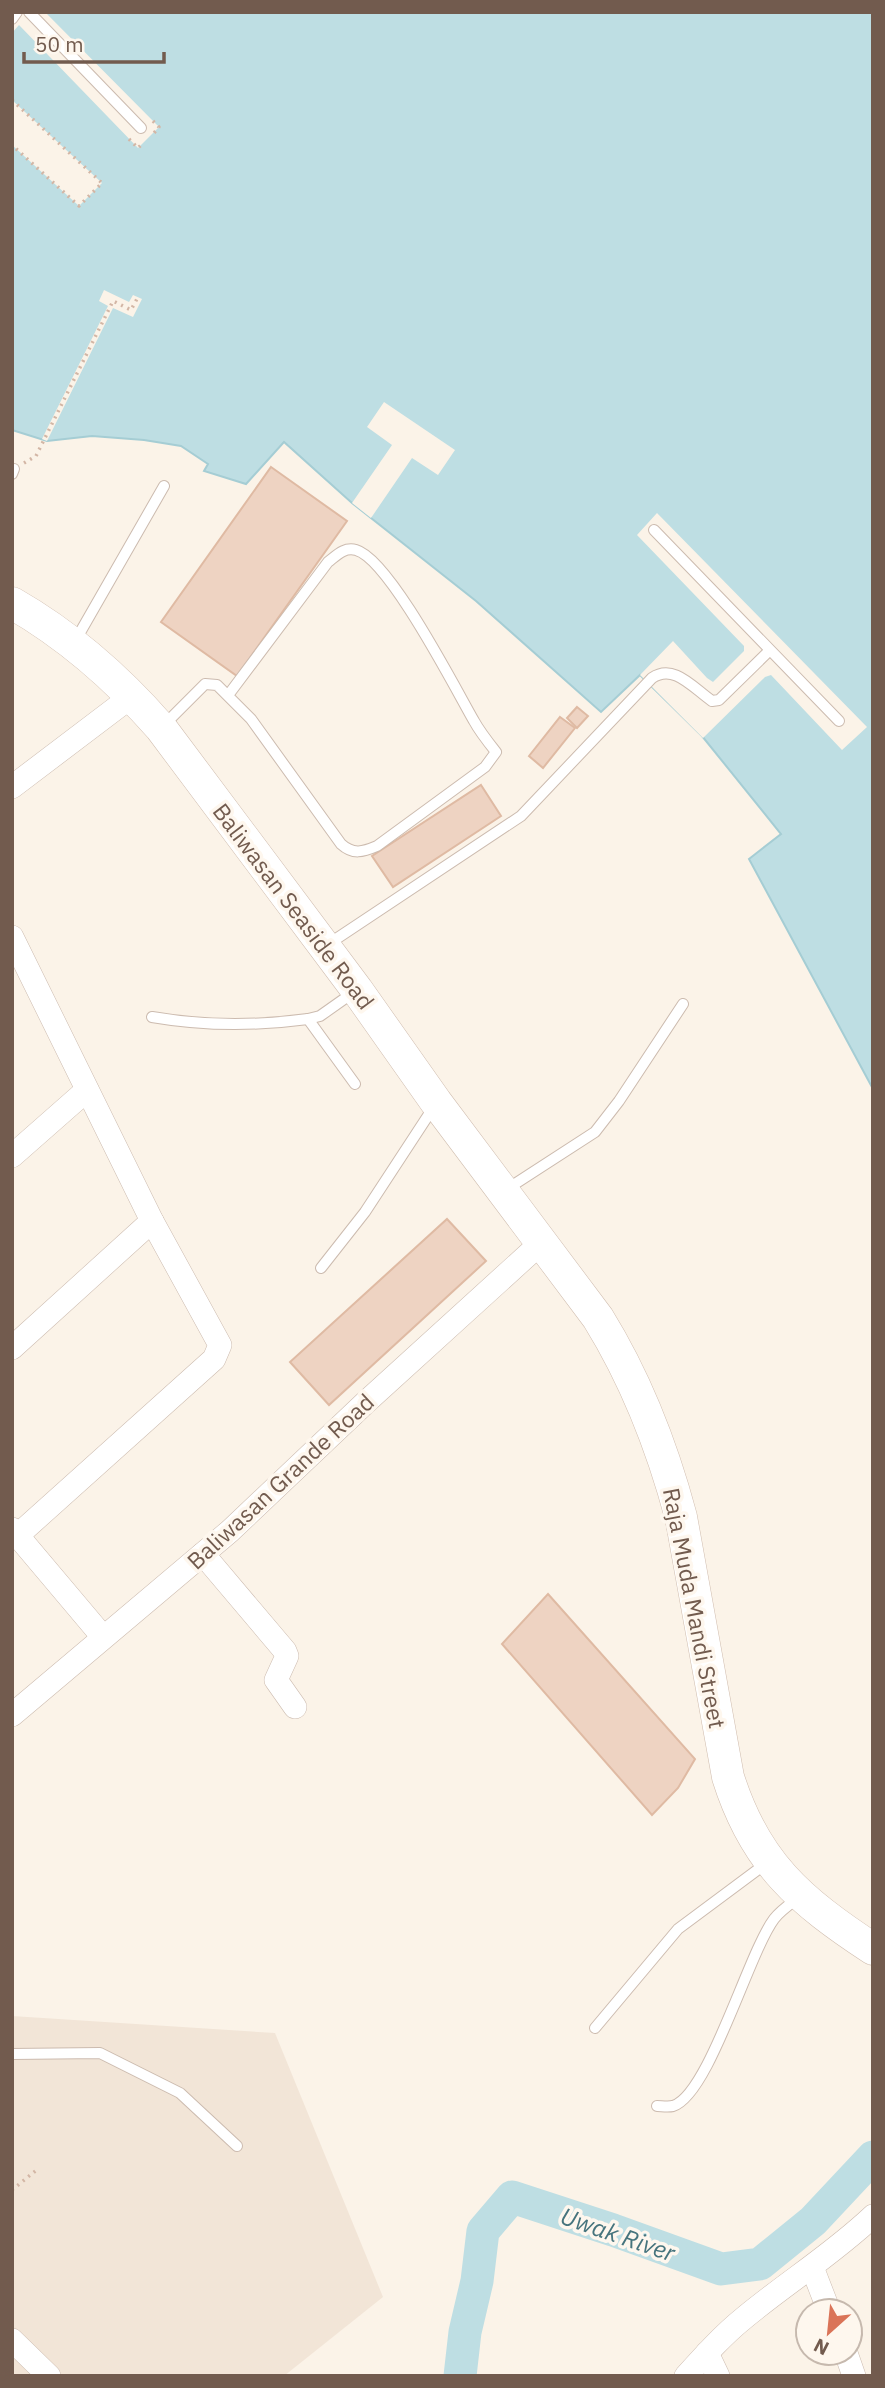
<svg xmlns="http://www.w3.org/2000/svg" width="885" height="2388" font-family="'IBM Plex Sans',sans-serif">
  <rect width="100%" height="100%" fill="#fbf3e8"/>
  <path fill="#f2e5d7" d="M12 2016 275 2033 383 2297 284 2376H12Z"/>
  <path fill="#bedee3" stroke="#a5cdd4" stroke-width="2" d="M12 12H873V1089L749 859 781 834 702 736 640 675 601 712 476 601 352 503 284 442 246 484 204 471 208 464 181 446 144 440 92 436 47 441 12 430Z"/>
  <g fill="#fbf3e8">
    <path d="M12 12H45L159 127 138 148 19 25 12 33Z"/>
    <path d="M12 100 102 183 79 206 12 145Z"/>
    <path d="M104 290 129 302 133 295 142 299 133 317 113 308 47 441 42 439 108 306 99 301Z"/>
    <path d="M384 402 455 450 438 475 412 458 371 518 352 503 392 445 367 427Z"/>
    <path d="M657 513 867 727 842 750 771 675 765 677 703 738 640 675 673 641 707 678 713 682 744 651V646L637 535Z"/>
  </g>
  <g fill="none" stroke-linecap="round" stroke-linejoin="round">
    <path stroke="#bedee3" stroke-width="33" d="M460 2376 465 2332 477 2281 483 2231 512 2197 613 2230 721 2269 760 2264 813 2221 873 2157"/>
  </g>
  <g fill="#eed3c2" stroke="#dfbaa3" stroke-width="2">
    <path d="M271 467 347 521 237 676 161 622Z"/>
    <path d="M577 707 588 716 577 728 567 718Z"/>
    <path d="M560 717 575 728 543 768 529 756Z"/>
    <path d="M481 785 501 816 393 887 372 856Z"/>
    <path d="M447 1219 486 1261 329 1405 290 1362Z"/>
    <path d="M548 1594 695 1759 678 1788 652 1815 502 1644Z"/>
  </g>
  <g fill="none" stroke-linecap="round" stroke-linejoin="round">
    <defs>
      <g id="service">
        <path d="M29 12 141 128"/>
        <path d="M12 19 17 12"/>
        <path d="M12 474 14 469"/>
        <path d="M654 530 839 721"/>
        <path d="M74 643 164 486"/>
        <path d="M163 726 205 684 217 685 251 719 341 844C353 855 363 852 377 846L485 767 496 752C488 742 480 732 474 721 455 688 389 559 356 550 344 547 337 555 328 562L229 694"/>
        <path d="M327 945 521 816 652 678C674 663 693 688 712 701L719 700 769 651"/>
        <path d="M152 1017C204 1026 256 1026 308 1019L320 1016 354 992"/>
        <path d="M308 1019 355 1084"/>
        <path d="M504 1191 595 1132 619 1101 683 1004"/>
        <path d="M321 1268 365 1212 435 1105"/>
        <path d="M595 2028 678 1929 768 1862"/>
        <path d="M12 2054 100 2053 180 2093 237 2146"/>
        <path d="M657 2106C661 2106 668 2107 673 2106 709 2095 748 1954 774 1919 780 1911 790 1904 798 1898"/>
      </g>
      <g id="minor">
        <path d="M12 787 132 696"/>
        <path d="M12 937 152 1221 220 1345 214 1359 18 1535"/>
        <path d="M12 1156 87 1090"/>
        <path d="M12 1348 152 1221"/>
        <path d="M12 1529 103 1637"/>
        <path d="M203 1554 285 1651 287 1656 276 1680 295 1707"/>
        <path d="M12 1715 230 1531 365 1403 542 1242"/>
        <path d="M812 2267 829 2311"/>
        <path d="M12 2340 49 2376"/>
        <path d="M707 2353 718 2376"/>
        <path d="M846 2353 854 2376"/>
        <path d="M686 2376C705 2355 723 2335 744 2318 786 2283 833 2254 873 2216"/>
      </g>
      <path id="secondary" d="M12 603C68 635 119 680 161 728L357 990 436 1102 598 1318C637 1381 662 1446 681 1517L728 1777C755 1863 800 1901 873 1949"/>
    </defs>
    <use href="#service" stroke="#ccbbaf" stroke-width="12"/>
    <use href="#minor" stroke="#ccbbaf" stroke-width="24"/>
    <use href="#secondary" stroke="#d0bdaf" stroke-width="33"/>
    <g stroke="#d3b6a5" stroke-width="3.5" stroke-dasharray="2 5" stroke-linecap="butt">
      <path d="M12 100 102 183 79 206 12 145"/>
      <path d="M153 121 159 127 154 133"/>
      <path d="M129 139 138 148 143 143"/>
      <path d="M24 463 36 456 113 301 131 310 138 297"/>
      <path d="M12 2190 39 2168"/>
    </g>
    <use href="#service" stroke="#fff" stroke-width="10"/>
    <use href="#minor" stroke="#fff" stroke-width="23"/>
    <use href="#secondary" stroke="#fff" stroke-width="32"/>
  </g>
  <g text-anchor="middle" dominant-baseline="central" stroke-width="7" stroke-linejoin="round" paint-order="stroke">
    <g font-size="23" fill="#725b4e" stroke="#fef7ee">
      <text transform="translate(294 906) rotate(53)">Baliwasan Seaside Road</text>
      <text transform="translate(280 1481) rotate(-43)">Baliwasan Grande Road</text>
      <text transform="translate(695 1608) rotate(79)">Raja Muda Mandi Street</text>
    </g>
    <g font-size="24" font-style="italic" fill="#46747d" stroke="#fef7ee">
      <text transform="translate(618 2234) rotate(19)">Uwak River</text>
    </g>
  </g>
  <rect width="885" height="2388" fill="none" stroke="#725b4e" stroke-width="28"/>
  <g transform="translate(829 2332) rotate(207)"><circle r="33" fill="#fef7ee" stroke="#c6b9ae" stroke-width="2"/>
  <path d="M0-5L12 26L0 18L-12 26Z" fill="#da7458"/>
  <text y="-10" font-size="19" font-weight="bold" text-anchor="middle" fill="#725b4e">N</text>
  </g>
  <path d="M24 52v10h140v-10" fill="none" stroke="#725b4e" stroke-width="3.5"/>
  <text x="35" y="52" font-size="21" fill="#725b4e" stroke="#fef7ee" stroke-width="5" paint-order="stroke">50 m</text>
</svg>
